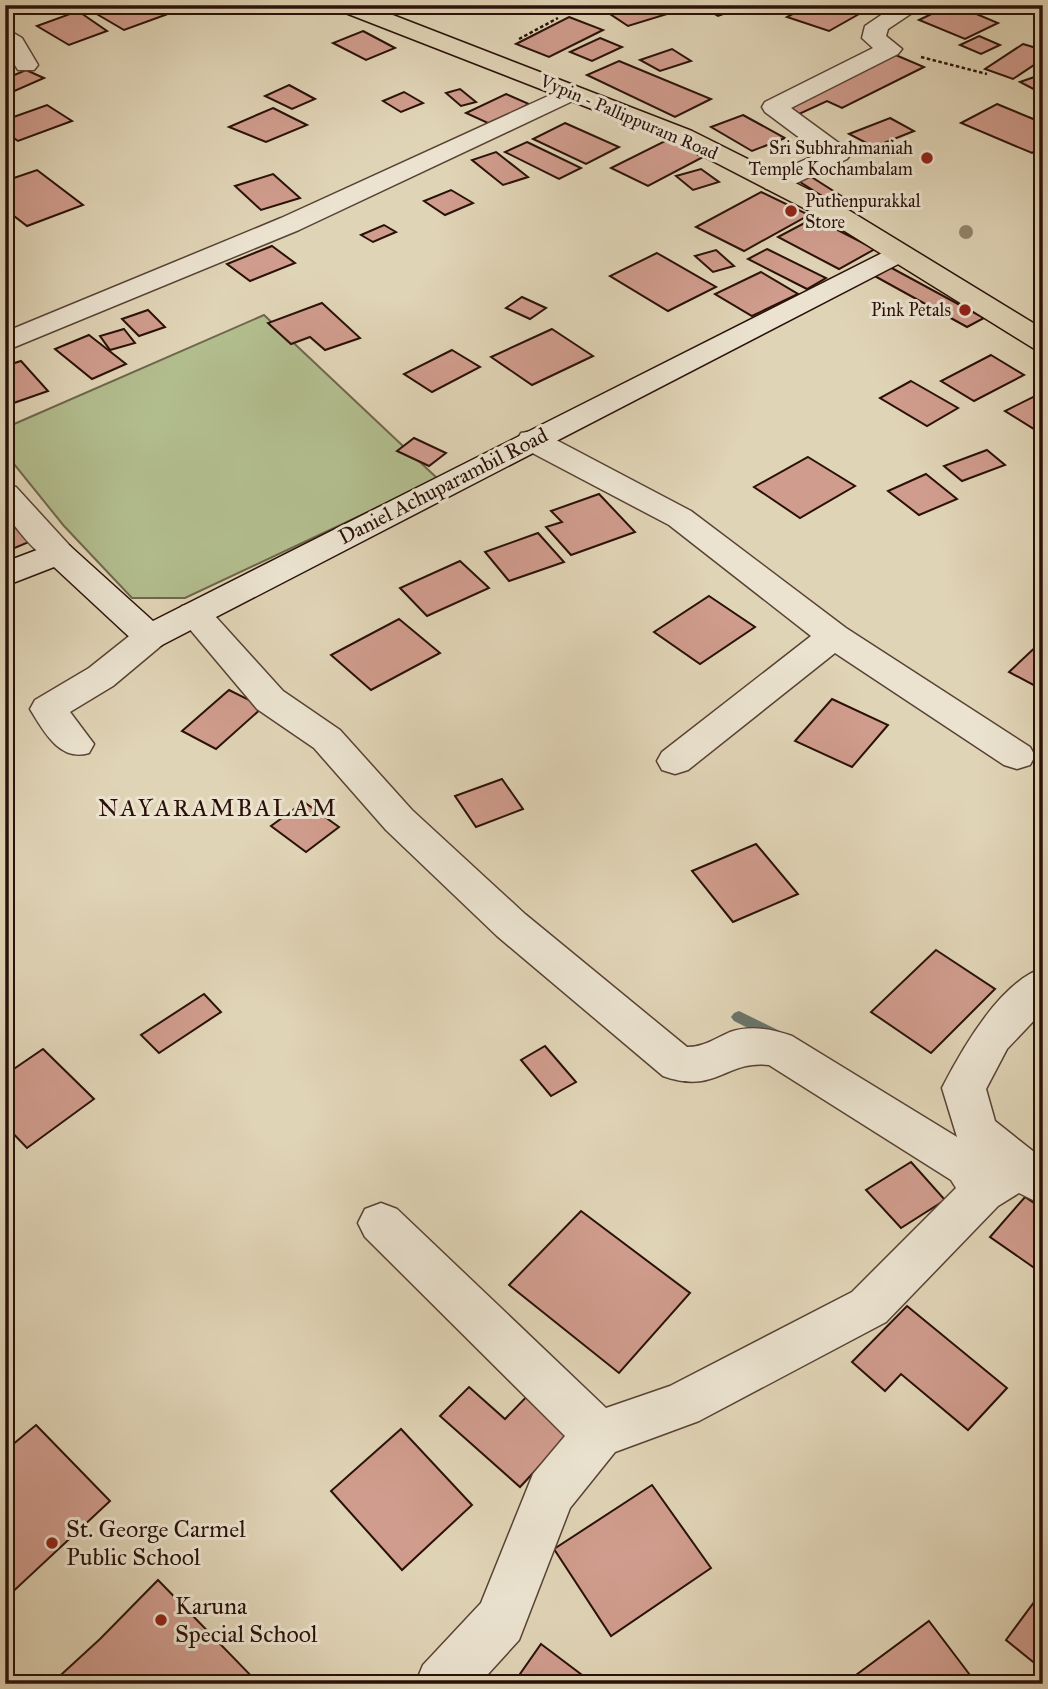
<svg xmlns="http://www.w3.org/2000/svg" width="1048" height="1689" font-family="'IM FELL Great Primer',serif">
  <rect width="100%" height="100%" fill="#e0d4b6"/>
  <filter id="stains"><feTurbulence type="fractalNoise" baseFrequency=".00286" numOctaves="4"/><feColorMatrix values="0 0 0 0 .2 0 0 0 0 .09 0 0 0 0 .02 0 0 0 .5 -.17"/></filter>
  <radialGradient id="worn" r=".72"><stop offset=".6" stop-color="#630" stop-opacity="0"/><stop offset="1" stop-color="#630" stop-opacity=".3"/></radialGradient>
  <path fill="#b2bd8e" stroke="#6e674b" stroke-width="2" d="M264 315 438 479 185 598H132L64 526 5 453V428Z"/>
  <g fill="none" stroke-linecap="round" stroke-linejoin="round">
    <path fill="#6a756c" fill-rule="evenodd" d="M739 1011 786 1034 789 1038 786 1042 781 1044 776 1042 734 1021 731 1017 734 1013Z"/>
  </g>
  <g fill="#d09c8d" stroke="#2a1108" stroke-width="2">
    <path d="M117 5H147L165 15 124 30 95 13Z"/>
    <path d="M639 5H667L677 11 628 26 610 14Z"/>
    <path d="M699 5H740L743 7 718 16Z"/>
    <path d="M809 5H875L829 31 787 17Z"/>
    <path d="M950 5H955L998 23 965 39 919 20Z"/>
    <path d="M78 11 107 31 69 45 37 26Z"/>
    <path d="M569 17 603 30 549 57 516 44Z"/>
    <path d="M363 31 395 48 366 60 333 43Z"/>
    <path d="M979 36 1000 45 981 54 960 45Z"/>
    <path d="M600 38 622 47 592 61 570 52Z"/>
    <path d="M1023 44 1043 50V59L1013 79 985 69Z"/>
    <path d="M672 49 691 61 660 71 640 60Z"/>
    <path d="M891 53 924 67 842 108 827 101 797 115 780 107Z"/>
    <path d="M619 61 711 99 675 117 587 75Z"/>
    <path d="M26 70 44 78 10 93 5 91V79Z"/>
    <path d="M1043 74V94L1020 82Z"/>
    <path d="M289 85 315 99 292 109 265 96Z"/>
    <path d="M460 89 476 102 461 106 446 93Z"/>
    <path d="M404 92 423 103 401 112 383 101Z"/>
    <path d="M506 94 529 104 490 124 466 113Z"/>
    <path d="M997 104 1043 123V147L1032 153 961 123Z"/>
    <path d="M47 105 72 121 18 141 5 132V120Z"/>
    <path d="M273 108 307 125 266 142 229 127Z"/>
    <path d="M743 115 785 138 752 151 711 127Z"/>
    <path d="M890 118 914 131 874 147 849 134Z"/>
    <path d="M565 123 619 147 586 164 533 139Z"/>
    <path d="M667 140 703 157 648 186 611 168Z"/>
    <path d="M527 142 581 168 559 179 505 152Z"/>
    <path d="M496 152 528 177 503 185 472 160Z"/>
    <path d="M701 169 719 182 693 190 676 176Z"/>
    <path d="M37 170 83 205 27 226 5 209V181Z"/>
    <path d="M273 174 300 198 261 210 235 186Z"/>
    <path d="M810 176 849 201 836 205 797 180Z"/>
    <path d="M451 190 473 203 445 215 424 201Z"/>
    <path d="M761 192 809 215 744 251 696 227Z"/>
    <path d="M814 218 875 249 839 269 778 237Z"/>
    <path d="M384 225 396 232 373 242 361 235Z"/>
    <path d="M272 246 295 263 250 281 227 264Z"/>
    <path d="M767 249 826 278 807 289 748 259Z"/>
    <path d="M716 250 734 266 713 272 695 256Z"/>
    <path d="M657 253 716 287 668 311 610 276Z"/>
    <path d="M888 266 984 318 967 327 871 274Z"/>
    <path d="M761 272 798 294 752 316 715 294Z"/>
    <path d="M522 297 546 308 530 319 506 308Z"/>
    <path d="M322 303 360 338 325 350 310 337 291 344 268 323Z"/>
    <path d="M148 310 165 327 139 336 122 319Z"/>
    <path d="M124 329 135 343 110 350 100 336Z"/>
    <path d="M552 329 593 356 532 385 491 357Z"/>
    <path d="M89 335 126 364 92 379 55 349Z"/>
    <path d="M452 350 480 367 432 392 404 374Z"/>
    <path d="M991 355 1024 375 974 401 941 381Z"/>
    <path d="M21 361 48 391 5 406V366Z"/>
    <path d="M911 381 958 408 927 426 880 398Z"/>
    <path d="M1043 392V425L1034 429 1005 411Z"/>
    <path d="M414 438 446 453 429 466 397 451Z"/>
    <path d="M987 450 1005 465 962 481 944 466Z"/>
    <path d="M808 457 855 486 800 518 754 487Z"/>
    <path d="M926 474 957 499 919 515 888 491Z"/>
    <path d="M599 494 635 532 571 555 546 527 562 522 551 511Z"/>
    <path d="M5 516 29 542 5 552Z"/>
    <path d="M538 533 564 562 509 581 485 552Z"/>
    <path d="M460 561 489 588 427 616 400 588Z"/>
    <path d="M709 596 755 627 700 664 654 632Z"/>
    <path d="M399 619 440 653 371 690 331 655Z"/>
    <path d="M1043 640V690L1009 672Z"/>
    <path d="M229 690 263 707 216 749 182 731Z"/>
    <path d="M832 699 888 725 852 767 795 741Z"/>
    <path d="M502 779 523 809 476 827 455 796Z"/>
    <path d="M304 802 339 827 306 852 271 826Z"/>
    <path d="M756 844 798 894 733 922 692 871Z"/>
    <path d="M936 950 995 989 931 1053 871 1012Z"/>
    <path d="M204 994 221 1012 159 1053 141 1035Z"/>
    <path d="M545 1046 576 1082 551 1096 521 1060Z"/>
    <path d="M43 1049 94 1099 27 1148 5 1125V1075Z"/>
    <path d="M911 1162 945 1200 901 1228 866 1190Z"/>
    <path d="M1025 1197 1043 1209V1274L990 1237Z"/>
    <path d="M581 1211 690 1293 619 1373 509 1285Z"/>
    <path d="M907 1306 1007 1388 968 1430 901 1374 885 1391 852 1362Z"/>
    <path d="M469 1387 505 1419 532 1391 575 1428 520 1487 440 1416Z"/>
    <path d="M36 1425 110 1501 5 1599V1451Z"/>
    <path d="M401 1429 472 1505 402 1570 331 1491Z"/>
    <path d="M652 1485 711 1568 611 1636 554 1549Z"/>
    <path d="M158 1580 259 1684H51L100 1639Z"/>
    <path d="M1043 1590V1670L1006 1640Z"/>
    <path d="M929 1621 976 1683 862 1684 856 1675Z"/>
    <path d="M541 1644 594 1684H513Z"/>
  </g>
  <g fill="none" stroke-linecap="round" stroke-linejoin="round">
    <defs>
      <g id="street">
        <path d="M896 5H924L888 29 886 36 902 49 898 54 791 108 847 149 851 154 847 159 784 189H766L762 183 766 177 820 153 765 112 762 107 765 102 873 48 862 38 865 26Z"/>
        <path d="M5 28 22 38 38 65 34 70H18L5 49Z"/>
        <path d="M570 86 579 88 582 93 579 98 299 230 5 351V332L281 218Z"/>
        <path d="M532 431 543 433 691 511 846 628 1030 747 1035 756 1030 765 1017 769 1004 765 835 653 688 770 675 774 662 770 657 761 662 752 811 636 669 525 521 447 517 440 521 433Z"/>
        <path d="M5 484 16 487 70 546 75 553 70 560C41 568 23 534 5 514Z"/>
        <path d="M194 603 206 606 283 691 340 730 412 810 525 914 687 1047C704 1047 714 1039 730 1032 750 1025 772 1029 792 1036L957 1137 942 1088C962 1049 1000 982 1043 968V1011L1007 1049 986 1089 995 1121 1043 1159V1205L1019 1193 998 1206 886 1322 699 1421 615 1452 570 1508 519 1640 479 1684H415L423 1665 481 1603 533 1474 565 1436 365 1237 358 1223 365 1209 381 1203 397 1209 606 1408 670 1386 852 1292 956 1188 951 1180 769 1065C725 1060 716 1095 663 1076L497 936 386 830 314 748 257 709 177 614 182 606Z"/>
        <path d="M150 625 162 629 167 637 162 645 113 686 70 712 94 744 89 753C60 762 44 732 30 709L35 700 89 668 138 629Z"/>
      </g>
      <path id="secondary" d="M898 245 908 247 912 253 908 259 162 645 150 649 138 645 54 567 5 586V562L58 542 70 546 153 621Z"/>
      <path id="primary" d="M335 5H367L692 131 845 208 1043 329V351L1033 348 827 220 674 141 338 10Z"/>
    </defs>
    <use href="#street" stroke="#584234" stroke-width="3"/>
    <use href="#secondary" stroke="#2a1108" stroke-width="3"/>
    <use href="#primary" stroke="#2a1108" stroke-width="3"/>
    <g stroke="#2a1108" stroke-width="2.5" stroke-dasharray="3.5 2.5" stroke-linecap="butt">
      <path d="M519 39 558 18"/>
      <path d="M921 57 987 74"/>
    </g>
    <use href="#street" fill="#ebe3d0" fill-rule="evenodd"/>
    <use href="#secondary" fill="#ebe3d0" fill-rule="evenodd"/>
    <use href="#primary" fill="#e0d4b6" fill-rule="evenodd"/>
  </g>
  <circle fill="#92856c" cx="966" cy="232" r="7"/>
  <g fill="#8f2418" stroke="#ebe3d0" stroke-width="2.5">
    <circle cx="927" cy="158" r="7"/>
    <circle cx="791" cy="211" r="7"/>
    <circle cx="965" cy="310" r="7"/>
    <circle cx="52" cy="1543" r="7"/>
    <circle cx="161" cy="1620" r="7"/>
  </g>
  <g text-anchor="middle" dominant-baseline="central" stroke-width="6" stroke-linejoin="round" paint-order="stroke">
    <g font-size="18" fill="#2a1108" stroke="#ebe3d0">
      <text transform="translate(629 117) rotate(23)">Vypin - Pallippuram Road</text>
    </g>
    <g font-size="18" fill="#2a1108" stroke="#ebe3d0" text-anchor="end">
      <text x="913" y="148">Sri Subhrahmaniah<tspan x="913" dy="21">Temple Kochambalam</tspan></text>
      <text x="805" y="201" text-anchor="start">Puthenpurakkal<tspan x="805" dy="21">Store</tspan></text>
      <text x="951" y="310">Pink Petals</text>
    </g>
    <g font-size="21" fill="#2a1108" stroke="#ebe3d0">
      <text transform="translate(443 486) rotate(-27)">Daniel Achuparambil Road</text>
    </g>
    <g font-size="24" letter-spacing="2" fill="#2a1108" stroke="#ebe3d0">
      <text x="218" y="808">NAYARAMBALAM</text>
    </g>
    <g font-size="24" fill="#2a1108" stroke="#ebe3d0" text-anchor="start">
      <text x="66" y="1529">St. George Carmel<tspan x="66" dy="28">Public School</tspan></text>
      <text x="175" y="1606">Karuna<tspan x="175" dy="28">Special School</tspan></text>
    </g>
  </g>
  <rect width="1048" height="1689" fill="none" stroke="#e0d4b6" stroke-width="28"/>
  <rect x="7" y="7" width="1034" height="1675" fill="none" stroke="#2a1108" stroke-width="3.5"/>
  <rect x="14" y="14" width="1020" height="1661" fill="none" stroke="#2a1108" stroke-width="2"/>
  <rect width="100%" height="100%" filter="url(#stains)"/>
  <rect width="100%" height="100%" fill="url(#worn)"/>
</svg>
